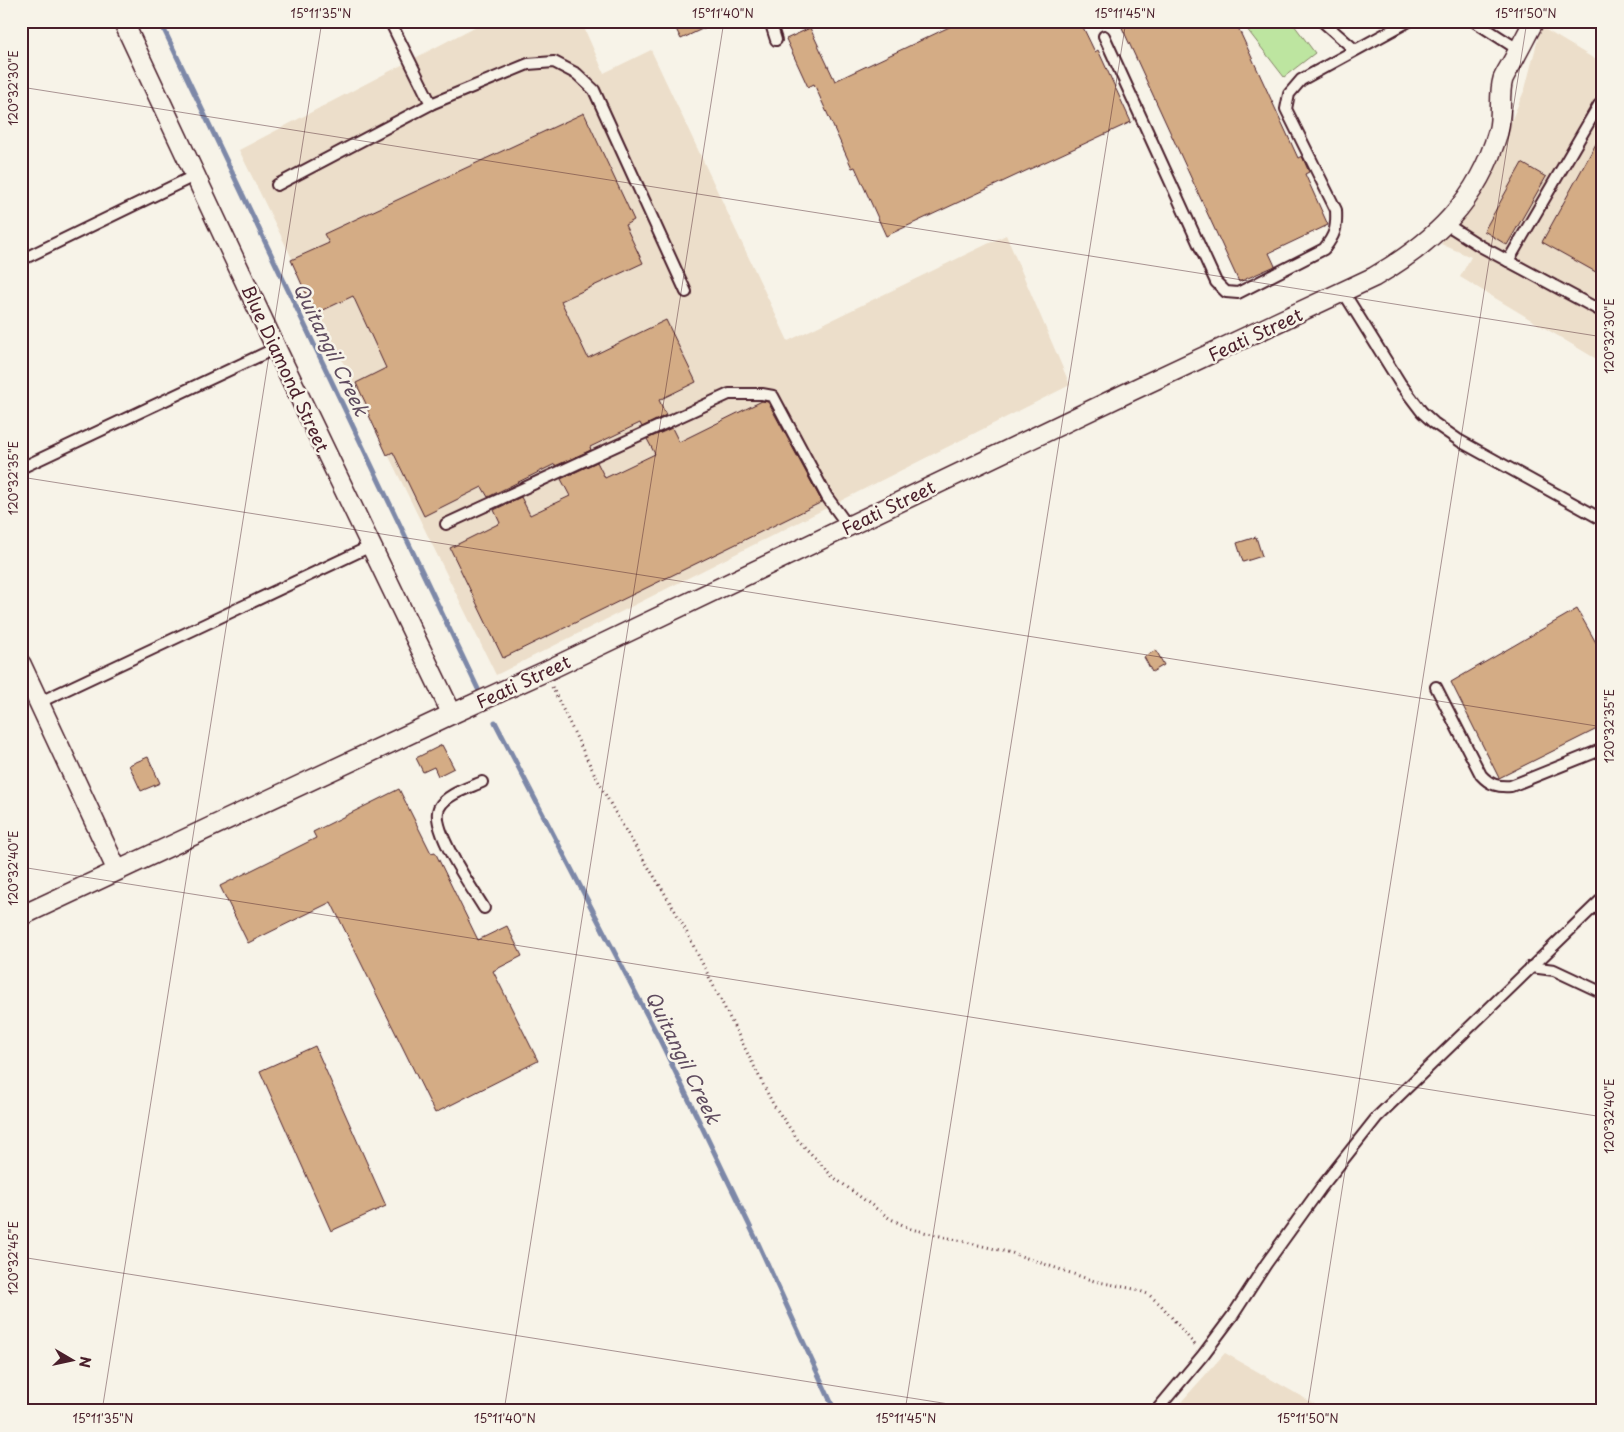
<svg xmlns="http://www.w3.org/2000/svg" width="1624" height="1432" font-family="'Playpen Sans',sans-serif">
  <rect width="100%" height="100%" fill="#f7f3e8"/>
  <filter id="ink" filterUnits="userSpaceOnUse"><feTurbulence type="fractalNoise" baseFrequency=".02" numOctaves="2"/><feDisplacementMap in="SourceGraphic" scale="10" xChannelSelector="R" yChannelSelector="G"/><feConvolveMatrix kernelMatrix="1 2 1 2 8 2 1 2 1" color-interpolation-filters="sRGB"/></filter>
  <g filter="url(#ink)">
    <g fill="#ecdeca">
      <path d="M486 21H581L604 73 651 50 788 341 1006 235 1070 385 496 675 239 150Z"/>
      <path d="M1541 27 1603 64V363L1460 277 1471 257 1441 244 1499 149 1525 89Z"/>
      <path d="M1225 1353 1327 1411H1173Z"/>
    </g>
    <path fill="#bde5a0" stroke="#848266" d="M1246 21H1291L1315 53 1284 77 1243 24Z"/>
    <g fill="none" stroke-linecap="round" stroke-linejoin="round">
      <g stroke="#7d88a8" stroke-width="5">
        <path d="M160 21 478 689"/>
        <path d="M495 722 659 1038 757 1241 835 1411"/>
      </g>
    </g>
    <g fill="#d4ac85" stroke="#4a1f2b">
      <path d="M672 21H719L681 39Z"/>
      <path d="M962 21H1080L1095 52 1098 50 1131 122 886 236 855 167 852 168 814 84 808 87 786 39 810 28 835 81Z"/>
      <path d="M1119 21H1235L1298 158 1302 156 1309 172 1305 174 1328 225 1269 253 1275 266 1239 282Z"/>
      <path d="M584 113 634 220 625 225 643 263 561 301 588 358 666 320 696 382 659 400 666 415 642 427 640 423 590 447 591 450 555 466V464L488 497 482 487 424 516 393 452 387 455 367 411 369 410 356 383 386 368 353 296 315 314 291 260 329 243 324 234Z"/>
      <path d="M1603 131V276L1542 242Z"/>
      <path d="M1522 163 1546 177 1507 245 1484 231Z"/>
      <path d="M762 401 768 402 822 502 503 658 450 548 500 523 494 510 521 497 530 515 570 496 561 479 597 462 605 478 655 454 647 439 672 428 679 442Z"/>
      <path d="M1256 537 1262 556 1243 562 1237 543Z"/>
      <path d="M1577 609 1603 655V726L1499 778 1451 682Z"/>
      <path d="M1156 650 1164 665 1152 672 1144 657Z"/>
      <path d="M442 745 454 768 438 776 434 767 423 772 416 758Z"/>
      <path d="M148 757 160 783 141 791 129 765Z"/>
      <path d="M399 789 431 853 435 852 478 940 507 926 522 956 493 971 538 1061 435 1113 331 902 248 943 220 886 316 838 313 832Z"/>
      <path d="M315 1046 386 1206 331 1231 260 1071Z"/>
    </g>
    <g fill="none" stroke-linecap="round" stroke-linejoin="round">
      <defs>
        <g id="service">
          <path d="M390 21 431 104"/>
          <path d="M770 21 776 40"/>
          <path d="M1322 21 1355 50"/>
          <path d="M1474 21 1519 50"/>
          <path d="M1104 36 1216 282 1226 292 1238 293 1324 249C1335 235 1337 228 1336 210L1286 109 1289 94 1301 80 1409 21"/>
          <path d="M277 185 431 104 528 64 554 62 577 74 594 90 686 292"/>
          <path d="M1446 224 1482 247 1603 312"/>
          <path d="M21 260 196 175"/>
          <path d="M1508 261 1599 105 1603 103"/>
          <path d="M1344 293 1400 383 1422 412 1434 423 1460 441 1603 520"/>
          <path d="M21 468 276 348"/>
          <path d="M446 524 729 394H762L773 396 827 497 848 526"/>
          <path d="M1436 687 1481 775C1490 785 1498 787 1511 786L1603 749"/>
          <path d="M40 702 371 546"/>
          <path d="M482 782C469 788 446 794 439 808 430 829 472 888 484 908"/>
          <path d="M1531 967 1554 970 1603 993"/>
          <path d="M1156 1411 1203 1355 1233 1315 1266 1264 1320 1189 1377 1117 1603 898"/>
        </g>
        <g id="minor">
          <path d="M123 21 276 348 452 714"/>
          <path d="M21 664 117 870"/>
          <path d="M21 916 452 714 544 672 1131 391 1374 277C1434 242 1478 201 1498 132 1503 115 1498 95 1503 79 1506 72 1511 65 1514 59 1521 46 1527 34 1534 21"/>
        </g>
      </defs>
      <use href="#service" stroke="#4a1f2b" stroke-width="14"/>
      <use href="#minor" stroke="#4a1f2b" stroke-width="22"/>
      <path stroke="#4a1f2b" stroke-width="3" stroke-dasharray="1 4" stroke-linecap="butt" d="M552 687C575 734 597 782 623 826 644 861 667 895 686 931L773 1104 798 1140 832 1176 889 1218 911 1229 1012 1253 1094 1281 1134 1289 1148 1294 1161 1305 1195 1345"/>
      <use href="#service" stroke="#f7f3e8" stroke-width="10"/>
      <use href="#minor" stroke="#f7f3e8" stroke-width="19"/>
    </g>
  </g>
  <path fill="none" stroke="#4a1f2b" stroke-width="1" stroke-opacity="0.45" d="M21 87 1603 337M21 477 1603 727M21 867 1603 1117M21 1257 993 1411M102 1411 322 21M504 1411 724 21M905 1411 1126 21M1307 1411 1527 21"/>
  <g text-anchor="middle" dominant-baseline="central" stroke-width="5" stroke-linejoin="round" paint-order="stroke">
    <g font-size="18" fill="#4a1f2b" stroke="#f7f3e8">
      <text transform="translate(1255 334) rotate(-25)">Feati Street</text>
      <text transform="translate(286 368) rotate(65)">Blue Diamond Street</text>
      <text transform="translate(888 507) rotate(-26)">Feati Street</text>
      <text transform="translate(523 681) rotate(-25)">Feati Street</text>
    </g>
    <g font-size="19" font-style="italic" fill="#5f4b5f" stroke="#f7f3e8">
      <text transform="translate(332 349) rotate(64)">Quitangil Creek</text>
      <text transform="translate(684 1057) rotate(64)">Quitangil Creek</text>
    </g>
  </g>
  <rect width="1624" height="1432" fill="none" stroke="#f7f3e8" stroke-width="55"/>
  <g transform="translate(72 1360) rotate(99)" stroke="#f7f3e8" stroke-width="4" paint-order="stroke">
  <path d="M0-4L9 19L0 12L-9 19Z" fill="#4a1f2b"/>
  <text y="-8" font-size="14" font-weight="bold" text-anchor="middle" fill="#4a1f2b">N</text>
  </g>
  <rect x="28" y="28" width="1568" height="1376" fill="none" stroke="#4a1f2b" stroke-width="2"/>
  <g font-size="12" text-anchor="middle" fill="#4a1f2b">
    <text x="321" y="18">15°11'35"N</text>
    <text x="723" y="18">15°11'40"N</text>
    <text x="1125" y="18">15°11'45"N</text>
    <text x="1526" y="18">15°11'50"N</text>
    <text transform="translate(14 88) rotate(-90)" y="4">120°32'30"E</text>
    <text transform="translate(1610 336) rotate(-90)" y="4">120°32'30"E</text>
    <text transform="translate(14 478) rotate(-90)" y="4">120°32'35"E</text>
    <text transform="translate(1610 726) rotate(-90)" y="4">120°32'35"E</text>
    <text transform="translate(14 868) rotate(-90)" y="4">120°32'40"E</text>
    <text transform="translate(1610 1116) rotate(-90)" y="4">120°32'40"E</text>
    <text transform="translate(14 1258) rotate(-90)" y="4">120°32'45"E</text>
    <text x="103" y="1423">15°11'35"N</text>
    <text x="505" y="1423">15°11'40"N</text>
    <text x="906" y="1423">15°11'45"N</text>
    <text x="1308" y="1423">15°11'50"N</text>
  </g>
</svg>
